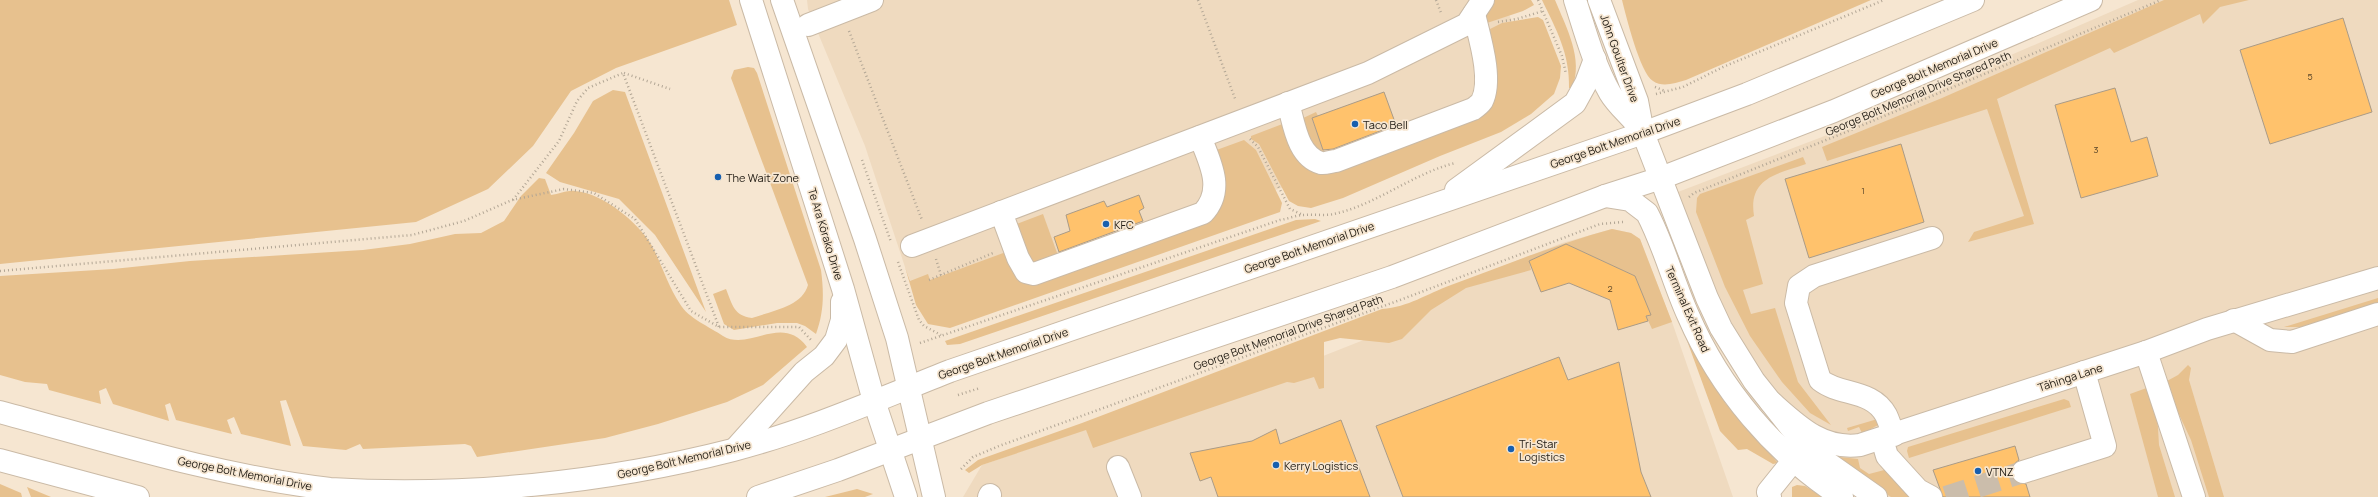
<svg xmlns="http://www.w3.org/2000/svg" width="2378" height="497" font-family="Manrope,sans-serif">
  <rect width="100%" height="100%" fill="#f6e6d1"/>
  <g fill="#efdabf">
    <path d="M807 0H1504L1514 28 1490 111 925 319 905 267 865 146 808 9Z"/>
    <path d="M2138 0H2378V497H1872L1777 427 1750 397 1710 334 1693 297 1657 200 1822 137Z"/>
    <path d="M1612 229 1631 233 1640 239 1672 322 1733 497H963L982 465 1086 429 1093 447 1389 330 1493 270 1562 243Z"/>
  </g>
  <g fill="#e7c18e">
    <path d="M0 0H729L737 25 616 68 571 91 533 146 488 189 416 222 0 264Z"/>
    <path d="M1494 0H1531L1534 5 1523 11 1487 23 1483 19Z"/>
    <path d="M1542 0H1555C1566 27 1584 59 1572 88H1569C1570 54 1556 29 1542 0Z"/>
    <path d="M1622 0H1871L1686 80C1675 83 1663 88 1653 81 1640 73 1626 16 1622 0Z"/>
    <path d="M2164 0H2249L2220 7 2203 24 2200 14 2114 53 2110 48 1997 99 2034 224 1968 242 1974 232 2024 216 1987 109 1827 161 1822 147 1942 98Z"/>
    <path d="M1538 17 1543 20 1561 66 1560 78 1554 94 1531 114 1501 132 1440 156 1343 198 1311 208 1298 206 1289 201 1259 144 1251 139V136L1285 123 1305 164 1481 111 1484 32 1502 23Z"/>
    <path d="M748 67 754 68 757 73 821 270C824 293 824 312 816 334L805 326 797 323H777L734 330 724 324 713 294 726 289C732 304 734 316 752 318 771 311 802 307 808 285L731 78 734 70Z"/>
    <path d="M613 90 625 92 706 312 655 235 619 199 560 182 546 173 574 133 593 101Z"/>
    <path d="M1316 112 1318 116 1312 119 1325 155 1316 151 1299 120Z"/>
    <path d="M1244 140 1256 150 1282 203 1280 212 950 328 928 324 916 305 905 267 910 281 928 274 930 280 1006 252 1014 271 1206 218 1211 152Z"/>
    <path d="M1803 157 1806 164C1777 174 1748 178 1754 216L1746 220 1763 284 1743 290 1751 314 1775 308 1798 382 1831 425 1810 413 1782 382 1750 336 1725 287 1696 212 1697 198 1700 194Z"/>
    <path d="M539 178 545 179 551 195C559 194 568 190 575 191 603 193 639 223 652 246 662 265 668 286 680 304 688 318 710 327 723 336 749 352 782 313 807 347L763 385 727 402 658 424 605 438 477 457 471 446 465 444 363 449 360 444 346 450 303 446 286 400 280 401 291 446 241 434 234 417 227 420 232 434 176 420 170 403 165 405 169 421 113 404 106 388 99 391 101 404 49 390 47 384 25 382 0 375V276L113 269 190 261 363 250 410 244 455 234 481 233 504 221 521 196Z"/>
    <path d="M1043 214 1060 261 1035 268 1009 227Z"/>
    <path d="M1315 219 1321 221 960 344 947 345 945 341 1296 220Z"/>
    <path d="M1612 229 1631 233 1640 239 1672 322 1652 329 1646 316 1650 315 1649 312 1635 276 1566 244 1529 261 1531 270 1466 288 1431 310 1402 339 1389 343 1340 338 1324 342V388L1319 389 1314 377 1294 383 1287 382 1093 448 1086 430 982 465 969 473 965 470 978 460 1082 423 1382 309C1409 307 1426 294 1451 285 1505 265 1557 244 1612 229Z"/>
    <path d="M2378 298V305L2304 327H2284Z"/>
    <path d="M1682 327 1726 404 1778 463 1773 464 1747 449 1738 450 1720 431Z"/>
    <path d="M2188 365 2191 368 2189 380 2224 497H2209L2191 440 2176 408 2167 381 2178 375Z"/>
    <path d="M2152 386 2156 395 2159 445 2175 497H2158L2130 394Z"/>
    <path d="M2064 399 2069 401 2071 407 1909 458 1907 451 1908 447Z"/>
    <path d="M1881 418 1879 425C1873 427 1869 431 1862 433L1859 427 1848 431 1847 428Z"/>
    <path d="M1840 457 1858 459 1860 468 1869 474 1892 468 1910 497H1891L1838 462Z"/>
    <path d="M0 484 21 493 22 497H0Z"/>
    <path d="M1797 485 1805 486 1823 497H1792V487Z"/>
    <path d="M27 487 51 497H31Z"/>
    <path d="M857 489 873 494 865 497H825Z"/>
  </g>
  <g fill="#ffc26c" stroke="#aa9b87">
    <path d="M2343 18 2372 112 2270 144 2240 50Z"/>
    <path d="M2115 88 2131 142 2147 137 2158 176 2081 198 2055 105Z"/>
    <path d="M1384 92 1396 125 1333 149 1323 150 1312 118Z"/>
    <path d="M1901 144 1924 222 1809 258 1785 179Z"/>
    <path d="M1139 195 1144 208 1139 211 1143 221 1059 252 1054 237 1070 231 1066 215 1104 201 1107 207Z"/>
    <path d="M1566 244 1635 276 1651 315 1646 316 1648 321 1618 330 1610 300 1569 283 1541 292 1529 261Z"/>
    <path d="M1559 357 1568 380 1619 362 1641 472 1651 497H1403L1376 426Z"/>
    <path d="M1341 420 1370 497H1218L1211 477 1200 481 1190 453 1252 441 1276 429 1280 444Z"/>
    <path d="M2015 446 2019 460 2014 464 2011 475 2015 481 2026 484 2030 497H1943L1933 470Z"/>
  </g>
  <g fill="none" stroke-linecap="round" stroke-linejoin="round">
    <path stroke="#cbbdab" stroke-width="22" stroke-dasharray="22 11" stroke-linecap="butt" d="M1946 497 2023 472"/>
    <defs>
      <g id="minor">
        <path d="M751 0 843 289 874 401 906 497"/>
        <path d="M782 0 865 239 897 338 934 497"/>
        <path d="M1575 0C1585 31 1594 65 1610 93 1619 108 1634 118 1643 133"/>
        <path d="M1599 0 1637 101 1643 133 1707 298 1721 328 1754 381 1804 444 1822 459 1876 497"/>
        <path d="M808 25 872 0"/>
        <path d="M1288 103C1294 123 1297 156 1321 163 1325 164 1332 161 1336 161L1473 109C1476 107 1480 104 1482 101 1493 79 1479 36 1474 14"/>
        <path d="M1605 196 1630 200 1647 213C1664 245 1673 282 1688 315 1720 389 1774 453 1842 497"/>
        <path d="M1001 212 1018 258 1026 272 1034 274 1203 213C1225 190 1210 162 1200 137"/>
        <path d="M912 246 1368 73 1467 24 1483 0"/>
        <path d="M2234 320 2270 340 2292 342 2378 314"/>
        <path d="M2146 352 2194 497"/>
        <path d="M1771 402C1798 426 1822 450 1860 445L2146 352 2207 329 2378 278"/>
        <path d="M1894 435C1891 429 1889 421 1886 415 1872 389 1840 396 1820 380L1796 303 1799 286 1814 276 1932 238"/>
        <path d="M1882 439 1887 456 1918 490 1931 497"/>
        <path d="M735 449 804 372 824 356 836 340 842 320V302"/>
        <path d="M1118 467 1130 497"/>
        <path d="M2023 472 2105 446 2084 372"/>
        <path d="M989 497 990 495"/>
        <path d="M1770 497 1768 492 1793 461"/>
      </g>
      <g id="major">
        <path d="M1456 190 1575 103 1586 83 1595 59"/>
        <path d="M0 412C108 441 218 476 330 489 463 497 604 483 733 450 807 431 879 399 950 371L1643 133 1747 94 1973 0"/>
        <path d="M0 460 138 497"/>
        <path d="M758 497 838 470 988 413 1392 277 1605 196 1661 178 1834 111 2091 0"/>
      </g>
    </defs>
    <use href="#minor" stroke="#cabaa6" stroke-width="24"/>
    <use href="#major" stroke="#cabaa6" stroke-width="24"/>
    <g stroke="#b2a695" stroke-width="2.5" stroke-dasharray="1 3" stroke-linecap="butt">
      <path d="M1198 0 1236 101"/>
      <path d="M1436 0 1441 13"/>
      <path d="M1538 0 1562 56 1566 74"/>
      <path d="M1498 22 1517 19 1543 11"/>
      <path d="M849 31 922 220"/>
      <path d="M624 73 670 89"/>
      <path d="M1655 87 1665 91"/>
      <path d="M1656 94 1683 87 1723 67 1884 0"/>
      <path d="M1250 139 1258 147 1290 209 1303 215"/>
      <path d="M862 160 891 242"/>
      <path d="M1689 197 1694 193 1846 132 2161 0"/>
      <path d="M513 200 559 141 577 101 588 88 623 73 719 327"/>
      <path d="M936 259 941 275"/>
      <path d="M898 262 919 320 924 326 941 335"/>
      <path d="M0 271 412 235 464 221 512 200 564 189 594 193 635 219 691 311 719 327H799L811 340"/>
      <path d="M929 280 993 253"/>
      <path d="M920 343 1280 220C1288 219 1296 215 1304 215 1314 214 1325 216 1334 214 1378 204 1412 174 1455 163"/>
      <path d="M958 395 980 388"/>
      <path d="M961 469 973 457 999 446 1400 300 1600 224 1623 222"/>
    </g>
    <use href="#minor" stroke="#fff" stroke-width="22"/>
    <use href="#major" stroke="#fff" stroke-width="22"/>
  </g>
  <g fill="#175faf" stroke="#f6e6d1" stroke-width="1.5">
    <circle cx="1355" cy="124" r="4"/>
    <circle cx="718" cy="177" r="4"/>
    <circle cx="1106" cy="224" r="4"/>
    <circle cx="1511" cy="449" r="4"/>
    <circle cx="1276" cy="465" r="4"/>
    <circle cx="1978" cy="471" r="4"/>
  </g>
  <g text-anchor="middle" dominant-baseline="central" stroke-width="3.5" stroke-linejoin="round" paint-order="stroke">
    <g font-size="9" fill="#584529">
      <text x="2310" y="76">5</text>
      <text x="2096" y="149">3</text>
      <text x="1863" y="190">1</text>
      <text x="1610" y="288">2</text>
    </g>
    <g font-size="11" fill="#201b13" stroke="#f6e6d1">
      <text transform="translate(1620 58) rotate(70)">John Goulter Drive</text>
      <text transform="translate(1934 68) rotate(-23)">George Bolt Memorial Drive</text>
      <text transform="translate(1918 93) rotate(-23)">George Bolt Memorial Drive Shared Path</text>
      <text transform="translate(1615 142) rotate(-19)">George Bolt Memorial Drive</text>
      <text transform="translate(826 234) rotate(73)">Te Ara Kōrako Drive</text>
      <text transform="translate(1309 247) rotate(-19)">George Bolt Memorial Drive</text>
      <text transform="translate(1688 309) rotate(66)">Terminal Exit Road</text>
      <text transform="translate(1288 332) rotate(-20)">George Bolt Memorial Drive Shared Path</text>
      <text transform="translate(1003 353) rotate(-19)">George Bolt Memorial Drive</text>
      <text transform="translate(2070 377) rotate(-18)">Tāhinga Lane</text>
      <text transform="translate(684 459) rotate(-13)">George Bolt Memorial Drive</text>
      <text transform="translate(245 473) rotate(11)">George Bolt Memorial Drive</text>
    </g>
    <g font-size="11" fill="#201b13" stroke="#f6e6d1" text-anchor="start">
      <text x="1363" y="124">Taco Bell</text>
      <text x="726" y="177">The Wait Zone</text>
      <text x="1114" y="224">KFC</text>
      <text x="1519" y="443">Tri-Star<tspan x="1519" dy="13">Logistics</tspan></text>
      <text x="1284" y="465">Kerry Logistics</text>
      <text x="1986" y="471">VTNZ</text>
    </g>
  </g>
</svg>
